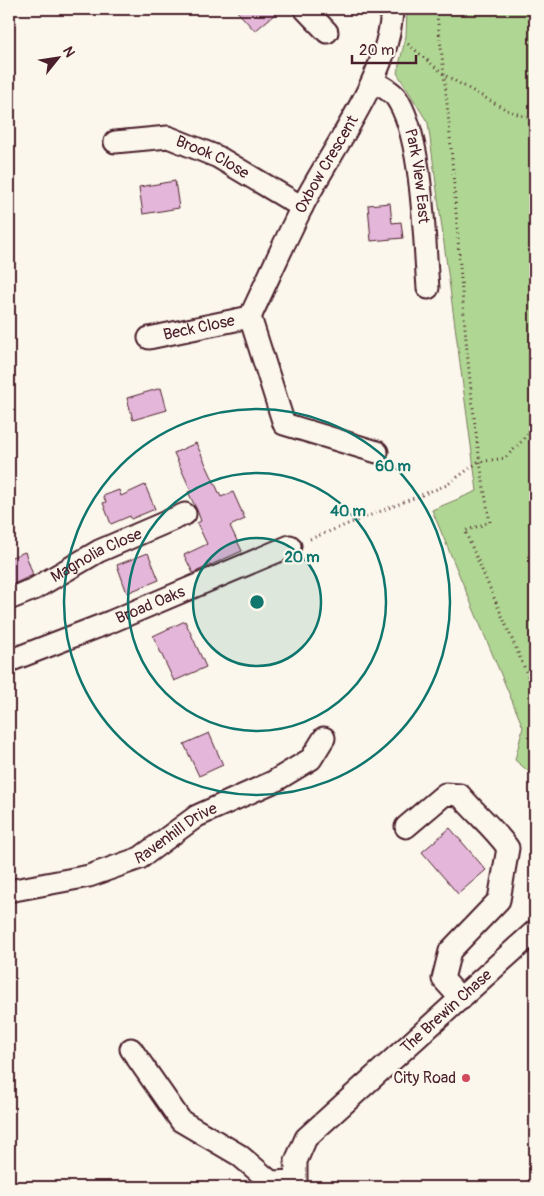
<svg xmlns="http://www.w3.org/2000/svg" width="544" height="1196" font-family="Pangolin,sans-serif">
  <rect width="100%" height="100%" fill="#fbf7ec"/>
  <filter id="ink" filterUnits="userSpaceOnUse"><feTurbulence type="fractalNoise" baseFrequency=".02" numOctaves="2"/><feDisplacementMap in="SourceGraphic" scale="10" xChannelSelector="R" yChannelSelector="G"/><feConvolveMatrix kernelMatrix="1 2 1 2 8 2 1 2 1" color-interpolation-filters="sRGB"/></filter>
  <g filter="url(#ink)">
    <path fill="#afd793" stroke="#7c7b5f" d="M407 9H535V777L515 760 523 727 432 510 477 491 428 123 397 73 406 36Z"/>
    <g fill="#e4b7da" stroke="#4a1f2b">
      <path d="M235 9H281L255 31Z"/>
      <path d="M175 181 179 208 143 214 139 187Z"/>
      <path d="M390 203 392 223 401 222 403 238 371 241 368 205Z"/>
      <path d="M161 388 167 410 133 420 127 398Z"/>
      <path d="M196 443 221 497 233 492 245 519 230 526 242 551 193 573 184 555 207 544 197 523 201 521 197 510 188 492 191 491 174 453Z"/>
      <path d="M145 485 155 509 131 519 130 516 111 524 103 503 106 502 103 496 119 490 121 496Z"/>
      <path d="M25 552 33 575 9 586V558Z"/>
      <path d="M148 553 159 580 127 593 117 565Z"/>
      <path d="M185 621 206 667 174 681 153 636Z"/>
      <path d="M209 733 223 765 199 776 184 744Z"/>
      <path d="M450 828 486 870 458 894 422 852Z"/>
    </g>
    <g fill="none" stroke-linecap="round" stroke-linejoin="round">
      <defs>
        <g id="minor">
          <path d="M305 9 327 32"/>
          <path id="s1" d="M373 81C379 85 390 90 395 96 423 133 424 240 428 288"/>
          <path id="s2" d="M115 142 168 137 218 157 302 207"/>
          <path id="s3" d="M250 317C267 281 284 243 302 207 332 148 390 75 392 9"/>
          <path d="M250 317 284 424 377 452"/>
          <path id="s4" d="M149 338 250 317"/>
          <path id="s5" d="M9 599 34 589 99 551 185 514"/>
          <path id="s6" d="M9 661 110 622 290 546"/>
          <path d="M406 827 445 794 460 795C476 814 494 828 508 848L499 900 450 951 443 979 461 999"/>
          <path id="s7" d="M9 891 89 876 140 858 197 816 273 782 311 759 324 738"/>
          <path d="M131 1049 181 1121 239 1155 271 1182 295 1181"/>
          <path id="s8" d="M296 1187V1161L306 1138 535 931"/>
        </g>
      </defs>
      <use href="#minor" stroke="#4a1f2b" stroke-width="25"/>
      <g stroke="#4a1f2b" stroke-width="3" stroke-dasharray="1 4" stroke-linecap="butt">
        <path d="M436 9C460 179 458 352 490 522L465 531 535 692"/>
        <path d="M408 44 446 76 509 111 535 120"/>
        <path d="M310 539 447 485 478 462 505 458 523 440 535 418"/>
      </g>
      <use href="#minor" stroke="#fbf7ec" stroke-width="21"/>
    </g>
  </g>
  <circle cx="257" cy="602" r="64" fill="#0f766e" fill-opacity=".12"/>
  <g fill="none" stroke="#0f766e" stroke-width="2.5">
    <circle cx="257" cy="602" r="64"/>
    <circle cx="257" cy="602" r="129"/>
    <circle cx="257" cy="602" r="193"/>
  </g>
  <circle fill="#d1495b" stroke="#fbf7ec" stroke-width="2" cx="466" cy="1078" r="5"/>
  <g text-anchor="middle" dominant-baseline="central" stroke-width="4.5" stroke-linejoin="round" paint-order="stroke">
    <g font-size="16" fill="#4a1f2b" stroke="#fbf7ec">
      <text stroke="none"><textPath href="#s2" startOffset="102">Brook Close</textPath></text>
      <text stroke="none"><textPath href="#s3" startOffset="171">Oxbow Crescent</textPath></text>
      <text stroke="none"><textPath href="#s1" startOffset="111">Park View East</textPath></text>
      <text stroke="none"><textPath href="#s4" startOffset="51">Beck Close</textPath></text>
      <text stroke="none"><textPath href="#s5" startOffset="98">Magnolia Close</textPath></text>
      <text stroke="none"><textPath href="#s6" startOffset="152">Broad Oaks</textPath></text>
      <text stroke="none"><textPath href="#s7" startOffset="179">Ravenhill Drive</textPath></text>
      <text stroke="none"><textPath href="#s8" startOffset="240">The Brewin Chase</textPath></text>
    </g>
    <g font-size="16" fill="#4a1f2b" stroke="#fbf7ec" text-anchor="end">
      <text x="456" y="1078">City Road</text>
    </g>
  </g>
  <circle cx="257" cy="602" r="8" fill="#0f766e" stroke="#fbf7ec" stroke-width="2.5"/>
  <g font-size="15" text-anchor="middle" font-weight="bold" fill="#0f766e" stroke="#fbf7ec" stroke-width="4.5" stroke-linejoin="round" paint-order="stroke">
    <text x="393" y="471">60 m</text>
    <text x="348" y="516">40 m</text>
    <text x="302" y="562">20 m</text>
  </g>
  <rect width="544" height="1196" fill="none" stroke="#fbf7ec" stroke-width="30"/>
  <rect x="15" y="15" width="514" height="1166" fill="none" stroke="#4a1f2b" stroke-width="2" filter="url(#ink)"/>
  <g transform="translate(58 58) rotate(60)" stroke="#fbf7ec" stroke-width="4" paint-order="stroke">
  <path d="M0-4L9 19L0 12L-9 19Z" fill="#4a1f2b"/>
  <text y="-8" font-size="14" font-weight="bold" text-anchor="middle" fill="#4a1f2b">N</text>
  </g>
  <path d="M352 55v8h64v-8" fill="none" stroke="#4a1f2b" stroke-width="2.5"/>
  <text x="359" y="55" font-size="15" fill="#4a1f2b" stroke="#fbf7ec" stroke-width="4" paint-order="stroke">20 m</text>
</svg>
